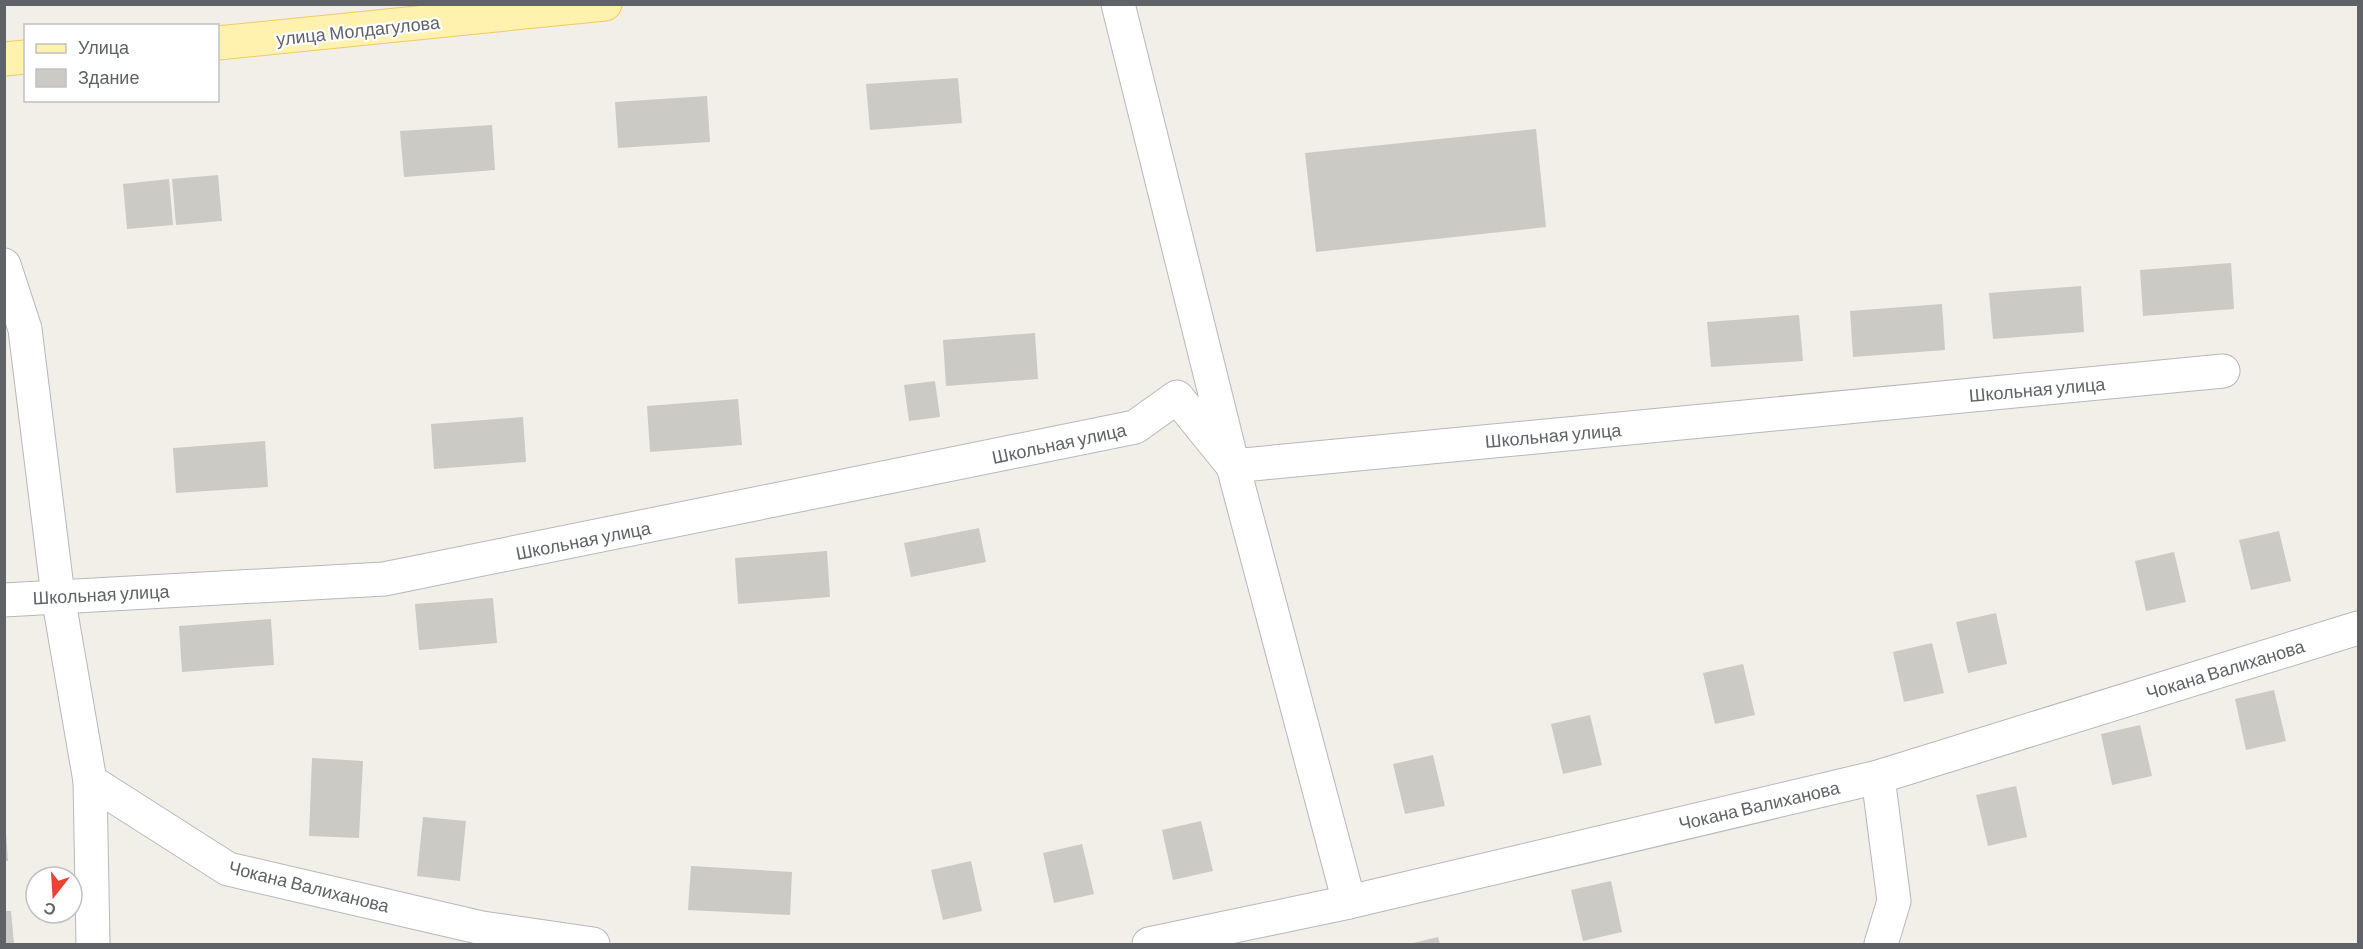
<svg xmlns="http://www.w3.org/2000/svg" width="2363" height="949" font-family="Barlow,sans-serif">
  <rect width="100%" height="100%" fill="#f1efe8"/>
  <g fill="#cccac5">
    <path d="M958 78 962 123 870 130 866 84Z"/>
    <path d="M707 96 710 142 618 148 615 102Z"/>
    <path d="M492 125 495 170 404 177 400 131Z"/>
    <path d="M1536 129 1546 227 1316 252 1305 153Z"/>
    <path d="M218 175 222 221 176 225 172 179Z"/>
    <path d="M169 179 173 225 127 229 123 184Z"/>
    <path d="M2231 263 2234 309 2143 316 2140 270Z"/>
    <path d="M2081 286 2084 332 1993 339 1989 293Z"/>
    <path d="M1942 304 1945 350 1853 357 1850 311Z"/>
    <path d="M1799 315 1803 361 1711 367 1707 322Z"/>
    <path d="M1035 333 1038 379 946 386 943 340Z"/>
    <path d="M935 381 940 417 909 421 904 385Z"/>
    <path d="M738 399 742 445 650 452 647 406Z"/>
    <path d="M523 417 526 462 434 469 431 424Z"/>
    <path d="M265 441 268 487 176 493 173 448Z"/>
    <path d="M979 528 986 562 911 577 904 543Z"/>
    <path d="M2279 531 2291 581 2251 590 2239 540Z"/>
    <path d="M827 551 830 597 738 604 735 558Z"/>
    <path d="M2174 552 2186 602 2146 611 2135 561Z"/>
    <path d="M493 598 497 643 419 650 415 604Z"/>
    <path d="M1996 613 2007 664 1968 673 1956 622Z"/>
    <path d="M271 619 274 665 182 672 179 626Z"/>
    <path d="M1932 643 1944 693 1904 702 1893 652Z"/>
    <path d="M1743 664 1755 715 1715 724 1703 673Z"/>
    <path d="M2274 690 2286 741 2246 750 2235 699Z"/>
    <path d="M1590 715 1602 765 1563 774 1551 724Z"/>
    <path d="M2140 725 2152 776 2112 785 2101 734Z"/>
    <path d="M1433 755 1445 806 1405 814 1393 764Z"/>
    <path d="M312 758 363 761 359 838 309 836Z"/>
    <path d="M2016 786 2027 837 1988 846 1976 795Z"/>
    <path d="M423 817 466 821 460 881 417 876Z"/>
    <path d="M1201 821 1213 871 1173 880 1162 830Z"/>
    <path d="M4 833H6L8 861H4Z"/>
    <path d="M1082 844 1094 894 1054 903 1043 853Z"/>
    <path d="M971 861 982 911 943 920 931 870Z"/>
    <path d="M691 866 792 872 790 915 688 910Z"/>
    <path d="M1611 881 1622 932 1583 941 1571 890Z"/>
    <path d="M4 911H11L14 944H4Z"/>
    <path d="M1438 937 1440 944H1409Z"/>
  </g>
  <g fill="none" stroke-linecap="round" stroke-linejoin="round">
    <defs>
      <g id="minor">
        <path d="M1118 4 1233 466 1349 902"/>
        <path d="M4 265 25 329 58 596 90 781 228 869 482 928 593 944"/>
        <path d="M4 600 384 579 1135 427 1177 397 1233 466 2223 371"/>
        <path d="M1878 777 1894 901 1881 944"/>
        <path d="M90 781 93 944"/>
        <path d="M1149 944 1349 902 1878 777 2358 628"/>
      </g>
      <g id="primary">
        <path d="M218 43 605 4"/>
        <path d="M4 59 26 57"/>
      </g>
    </defs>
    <use href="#minor" stroke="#b5b8bc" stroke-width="35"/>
    <use href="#primary" stroke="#f2c960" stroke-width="35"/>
    <use href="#minor" stroke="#fff" stroke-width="33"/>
    <use href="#primary" stroke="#fff2af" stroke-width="33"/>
  </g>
  <g text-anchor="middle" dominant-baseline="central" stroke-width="4.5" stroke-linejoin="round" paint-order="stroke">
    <g font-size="18" fill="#5f6368" stroke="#fff">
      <text transform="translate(358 30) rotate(-6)">улица Молдагулова</text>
      <text transform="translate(2037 389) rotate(-5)">Школьная улица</text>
      <text transform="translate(1553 435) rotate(-5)">Школьная улица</text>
      <text transform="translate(1059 443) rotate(-12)">Школьная улица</text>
      <text transform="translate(583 540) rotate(-11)">Школьная улица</text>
      <text transform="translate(101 594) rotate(-3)">Школьная улица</text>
      <text transform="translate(2225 669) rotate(-17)">Чокана Валиханова</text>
      <text transform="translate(1759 805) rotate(-13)">Чокана Валиханова</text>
      <text transform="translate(309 886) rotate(14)">Чокана Валиханова</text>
    </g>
  </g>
  <rect width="2363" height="949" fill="none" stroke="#5f6368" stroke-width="12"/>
  <rect x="24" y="24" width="195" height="78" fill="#ffffff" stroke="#bfc1c3" stroke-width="1.5"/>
  <rect x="36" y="44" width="30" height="9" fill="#fff2af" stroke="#bfc1c3" stroke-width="1.5"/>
  <text x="78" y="54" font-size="18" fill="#5f6368">Улица</text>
  <rect x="36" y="69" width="30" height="18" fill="#cccac5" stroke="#bfc1c3" stroke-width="1.5"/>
  <text x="78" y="84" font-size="18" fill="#5f6368">Здание</text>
  <g transform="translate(54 895) rotate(197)"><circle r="28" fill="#ffffff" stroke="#bfc1c3" stroke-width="1.5"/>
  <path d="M0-4.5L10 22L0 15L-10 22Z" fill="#ea4335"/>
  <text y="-9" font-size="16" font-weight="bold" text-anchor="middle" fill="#5f6368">С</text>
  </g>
</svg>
